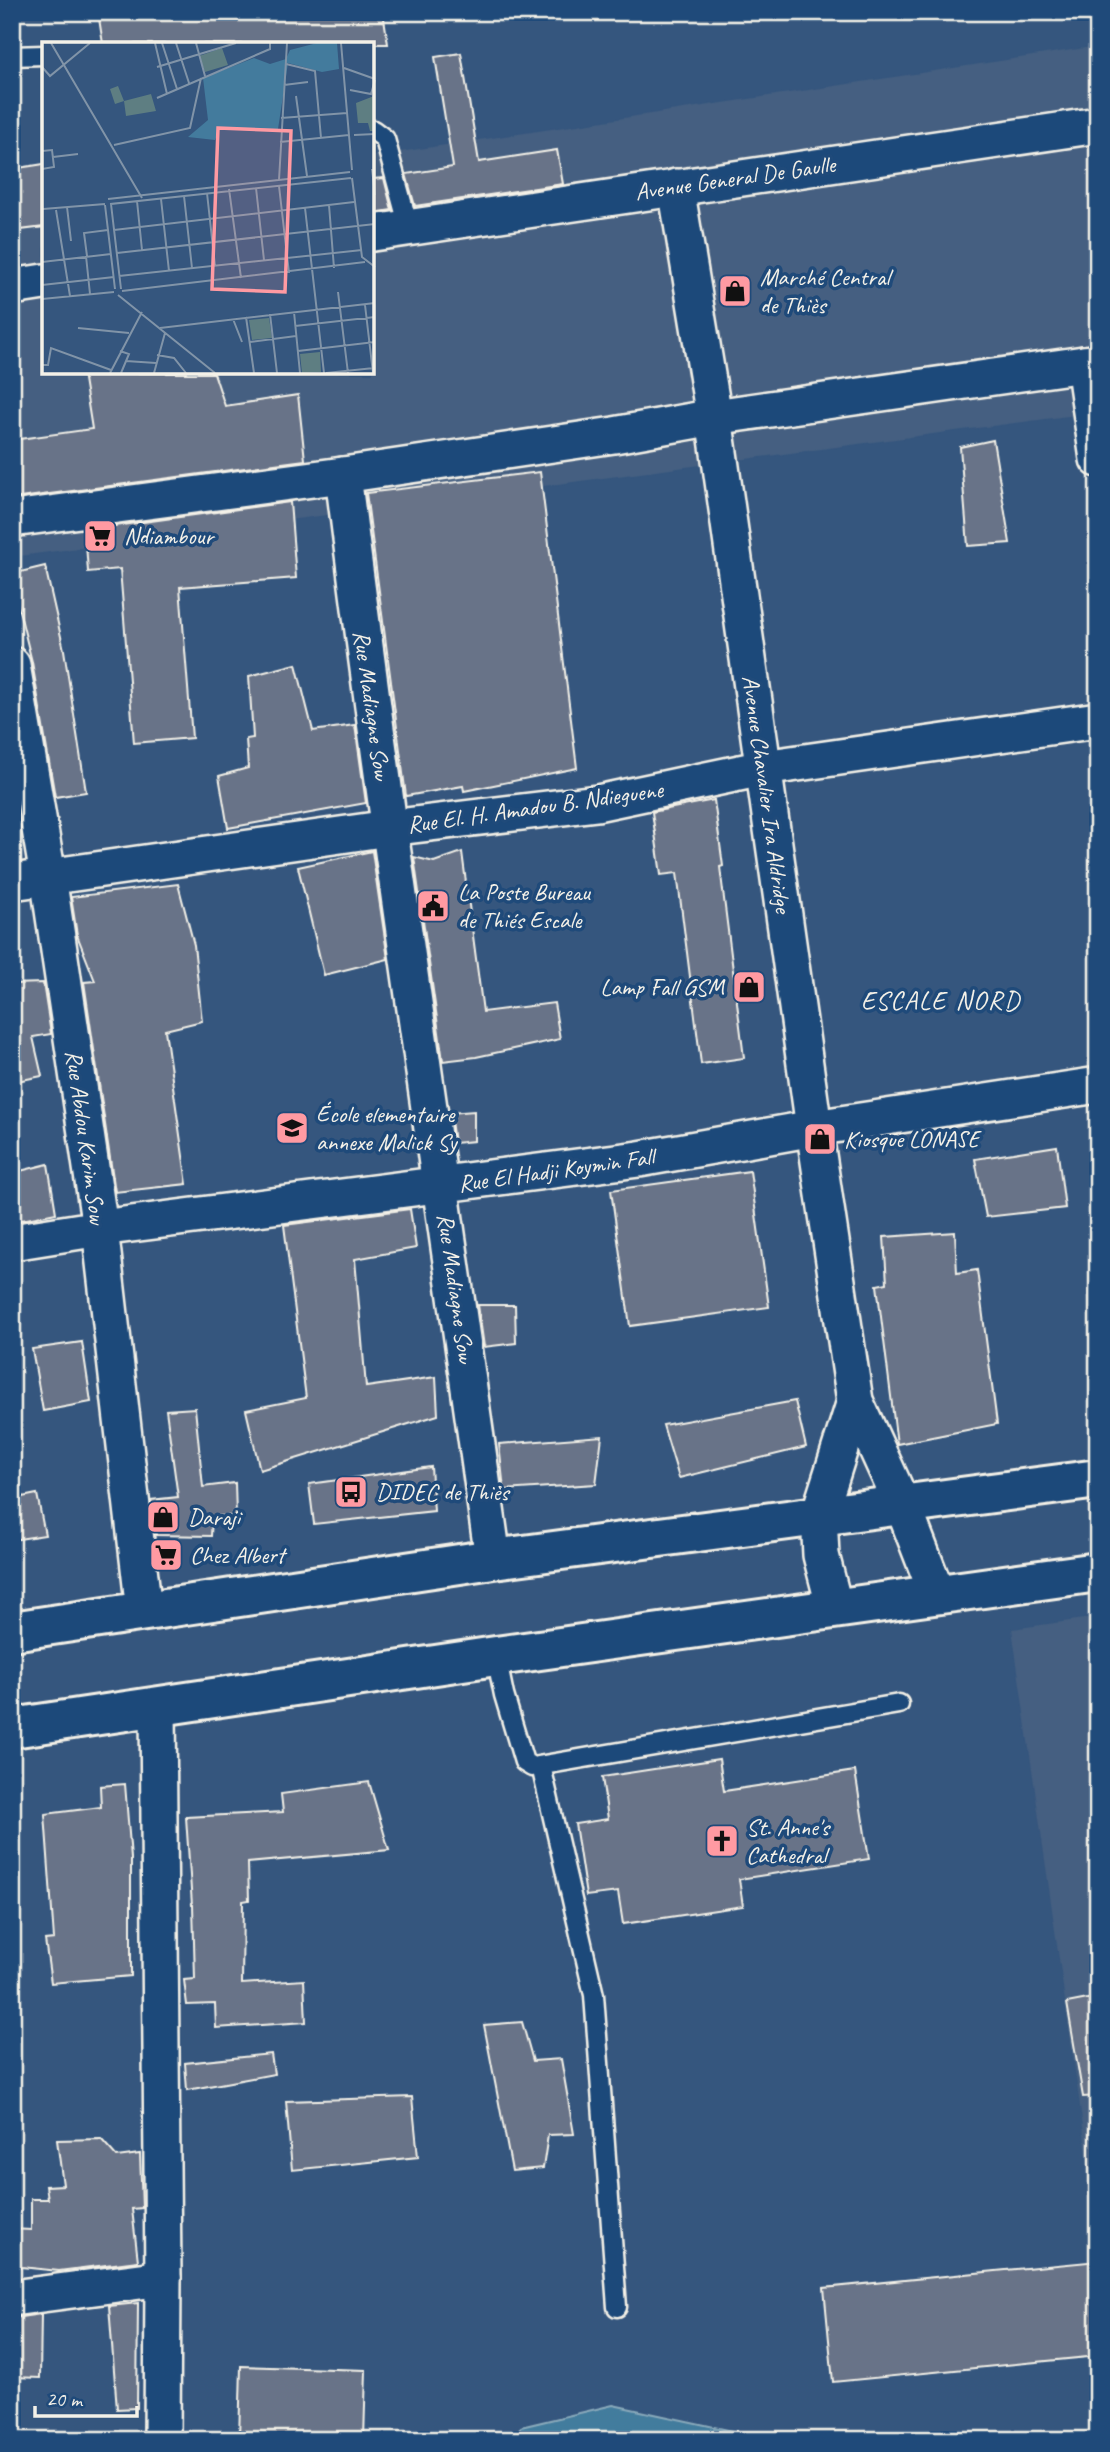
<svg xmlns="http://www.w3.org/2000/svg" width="1110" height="2452" font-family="Caveat,sans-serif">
  <rect width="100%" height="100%" fill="#35567e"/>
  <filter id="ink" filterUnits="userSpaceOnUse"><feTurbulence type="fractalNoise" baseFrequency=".0143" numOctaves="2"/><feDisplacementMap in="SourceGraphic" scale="14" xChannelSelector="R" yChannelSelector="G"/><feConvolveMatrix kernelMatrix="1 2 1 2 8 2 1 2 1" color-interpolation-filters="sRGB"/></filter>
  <g filter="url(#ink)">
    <g fill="#445f81">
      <path d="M1098 46V412L12 557V210L44 205V373H373V156Z"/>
      <path d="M1098 1617V2232L1012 1629Z"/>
    </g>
    <path fill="#437b9d" stroke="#8aaabb" stroke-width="2" d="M613 2405 774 2440H510L521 2427Z"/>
    <g fill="#687388" stroke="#f4f1e8" stroke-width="2">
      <path d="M98 12H383L388 44H103Z"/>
      <path d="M461 53 479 162 557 150 563 184 415 206 406 174 453 167 435 57Z"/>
      <path d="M44 164V227L12 231V169Z"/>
      <path d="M384 178 392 210 373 213V179Z"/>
      <path d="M83 373H214L225 406 298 395 305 460 12 499V440L92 429Z"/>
      <path d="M993 440 1010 543 968 546 960 447Z"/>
      <path d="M540 472 577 768 464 791 463 786 406 796 366 493Z"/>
      <path d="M290 502 296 578 180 587 192 738 134 743 120 569 88 572 85 530Z"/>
      <path d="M45 566 64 650 86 792 55 797 32 662 12 582V574Z"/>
      <path d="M296 664 313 731 355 725 366 803 228 828 219 776 248 768 246 739 253 738 249 676Z"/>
      <path d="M714 800 723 866 720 867 744 1058 701 1064 677 873 661 875 652 812Z"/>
      <path d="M372 851 388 959 324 975 298 867Z"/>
      <path d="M462 852 483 1012 554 1003 560 1039 476 1057 443 1061 414 857 434 862Z"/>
      <path d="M178 884 194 945 202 1021 165 1030 187 1184 115 1192 84 982 95 981 77 935 71 897Z"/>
      <path d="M43 983 51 1034 33 1037 42 1076 12 1082V984Z"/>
      <path d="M474 1111V1141L454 1143 450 1113Z"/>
      <path d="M1057 1146 1065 1208 986 1217 975 1159Z"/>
      <path d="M48 1164 56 1213 12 1222V1173Z"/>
      <path d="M750 1171 769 1307 630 1326 611 1190Z"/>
      <path d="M410 1209 416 1248 355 1259 366 1387 436 1377 438 1415 260 1470 246 1410 306 1398 284 1225Z"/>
      <path d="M955 1232 957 1273 977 1270 997 1424 897 1444 877 1285 887 1283 884 1237Z"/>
      <path d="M478 1305H515L516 1343 484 1347Z"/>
      <path d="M82 1342 91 1402 43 1411 32 1349Z"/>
      <path d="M795 1401 806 1447 679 1478 663 1425Z"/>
      <path d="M195 1408 203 1487 235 1483 236 1516H212L211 1536 156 1535 151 1500 178 1497 166 1410Z"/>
      <path d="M602 1436 596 1484 504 1490 499 1444Z"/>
      <path d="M431 1467 434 1511 314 1524 309 1484Z"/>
      <path d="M37 1494 45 1535 12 1540V1499Z"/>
      <path d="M719 1759 724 1791 855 1771 869 1859 739 1879 743 1906 623 1924 618 1892 586 1896 575 1824 608 1819 602 1777Z"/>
      <path d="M369 1782 389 1850 248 1863 249 1900 243 1901 242 1984 304 1980 306 2022 216 2028 215 2004 187 2005 184 1980 195 1979 193 1905H192L186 1817 283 1812 281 1794Z"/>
      <path d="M125 1784 131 1858V1976L51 1983 45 1940 54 1939 45 1814 101 1807 100 1786Z"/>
      <path d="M1098 1997V2096L1083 2097 1067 2003Z"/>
      <path d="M522 2022 533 2061 561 2059 574 2134 548 2135 543 2168 512 2171 484 2025Z"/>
      <path d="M271 2054 274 2074 187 2090 185 2063Z"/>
      <path d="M412 2097 418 2157 292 2170 286 2101Z"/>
      <path d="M101 2139 117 2157 140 2154 142 2208 132 2209 138 2261 59 2271 12 2266V2229L31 2230V2199H48L46 2186 63 2185 57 2140Z"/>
      <path d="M1098 2261V2356L833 2382 824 2288Z"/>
      <path d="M138 2303 137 2408 117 2409 109 2306Z"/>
      <path d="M41 2314 40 2378 13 2377 14 2318Z"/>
      <path d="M241 2366 366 2370 364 2440H239Z"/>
    </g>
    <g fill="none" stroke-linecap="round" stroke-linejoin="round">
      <defs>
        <g id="lane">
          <path d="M12 56 44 55"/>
          <path d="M373 130 385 139 409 228"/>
          <path d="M496 1656 504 1695 524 1762 532 1767 899 1704"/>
          <path d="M541 1766 594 1995 617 2307"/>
        </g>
        <g id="street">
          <path d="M676 187 714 417 814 1128 855 1401 903 1506 937 1594"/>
          <path d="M373 233 1098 125"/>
          <path d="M12 287 44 282"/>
          <path d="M1084 364 1098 459"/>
          <path d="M343 475C388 837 443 1198 493 1559"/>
          <path d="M12 519 343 475 614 435 714 417 1098 362"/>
          <path d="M12 665 48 876 100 1228 144 1611"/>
          <path d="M12 882 389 828 597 803 763 768 1098 720"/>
          <path d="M12 1242 100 1228 639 1159 814 1128 1098 1085"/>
          <path d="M835 1609 821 1555 819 1515 855 1401"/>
          <path d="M158 1706 163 2278 162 2440"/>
          <path d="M12 2298 163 2278"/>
        </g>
        <g id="secondary">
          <path d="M12 1631 493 1559 1098 1479"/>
          <path d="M12 1728 496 1656 1098 1572"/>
        </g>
      </defs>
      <use href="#lane" stroke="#f4f1e8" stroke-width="23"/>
      <use href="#street" stroke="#f4f1e8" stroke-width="40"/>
      <use href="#secondary" stroke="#f4f1e8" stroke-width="44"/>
      <use href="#lane" stroke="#1f4a7a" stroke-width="18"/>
      <use href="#street" stroke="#1f4a7a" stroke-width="35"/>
      <use href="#secondary" stroke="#1f4a7a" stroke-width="38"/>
    </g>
  </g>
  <defs>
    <symbol id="shop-square" viewBox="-11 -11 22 22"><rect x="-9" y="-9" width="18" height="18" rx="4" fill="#ff9aa2" stroke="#1f4a7a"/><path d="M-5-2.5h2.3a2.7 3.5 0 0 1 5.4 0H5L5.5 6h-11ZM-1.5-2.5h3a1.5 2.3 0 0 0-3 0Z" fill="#111"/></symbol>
    <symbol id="supermarket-square" viewBox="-11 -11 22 22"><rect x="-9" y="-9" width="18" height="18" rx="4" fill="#ff9aa2" stroke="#1f4a7a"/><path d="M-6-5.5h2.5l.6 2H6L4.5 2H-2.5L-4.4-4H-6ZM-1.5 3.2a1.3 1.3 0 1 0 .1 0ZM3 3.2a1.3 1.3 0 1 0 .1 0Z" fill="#111"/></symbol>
    <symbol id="civic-square" viewBox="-11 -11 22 22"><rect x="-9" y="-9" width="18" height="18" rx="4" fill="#ff9aa2" stroke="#1f4a7a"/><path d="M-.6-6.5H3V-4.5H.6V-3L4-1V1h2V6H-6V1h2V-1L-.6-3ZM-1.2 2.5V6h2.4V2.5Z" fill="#111"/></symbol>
    <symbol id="school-square" viewBox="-11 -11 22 22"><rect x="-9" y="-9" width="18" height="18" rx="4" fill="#ff9aa2" stroke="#1f4a7a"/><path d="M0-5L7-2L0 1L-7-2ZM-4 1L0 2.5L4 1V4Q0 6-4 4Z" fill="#111"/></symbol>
    <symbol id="bus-square" viewBox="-11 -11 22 22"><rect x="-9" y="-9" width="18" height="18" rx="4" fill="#ff9aa2" stroke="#1f4a7a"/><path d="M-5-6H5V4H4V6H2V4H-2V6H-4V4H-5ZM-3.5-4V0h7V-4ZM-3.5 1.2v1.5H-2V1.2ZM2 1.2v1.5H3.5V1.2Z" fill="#111"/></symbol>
    <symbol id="church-square" viewBox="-11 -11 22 22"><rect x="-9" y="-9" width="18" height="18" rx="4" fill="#ff9aa2" stroke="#1f4a7a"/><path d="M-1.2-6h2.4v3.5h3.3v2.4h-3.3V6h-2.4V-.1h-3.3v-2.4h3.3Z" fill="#111"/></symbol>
  </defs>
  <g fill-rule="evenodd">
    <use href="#shop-square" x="716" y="272" width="38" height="38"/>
    <use href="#supermarket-square" x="81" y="517" width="38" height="38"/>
    <use href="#civic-square" x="414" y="887" width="38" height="38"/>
    <use href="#shop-square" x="730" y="968" width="38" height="38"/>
    <use href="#school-square" x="273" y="1109" width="38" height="38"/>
    <use href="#shop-square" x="801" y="1120" width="38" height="38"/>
    <use href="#bus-square" x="332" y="1473" width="38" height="38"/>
    <use href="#shop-square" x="144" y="1498" width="38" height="38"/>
    <use href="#supermarket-square" x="147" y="1536" width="38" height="38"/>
    <use href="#church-square" x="703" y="1822" width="38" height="38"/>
  </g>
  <g text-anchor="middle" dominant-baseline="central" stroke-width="7" stroke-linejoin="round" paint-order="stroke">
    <g font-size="24" fill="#f4f1e8" stroke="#1f4a7a">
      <text transform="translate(735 178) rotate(-8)">Avenue General De Gaulle</text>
      <text transform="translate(372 705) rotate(82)">Rue Madiagne Sow</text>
      <text transform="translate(767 794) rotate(82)">Avenue Chavalier Ira Aldridge</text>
      <text transform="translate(535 807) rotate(-8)">Rue El. H. Amadou B. Ndieguene</text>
      <text transform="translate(86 1137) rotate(82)">Rue Abdou Karim Sow</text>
      <text transform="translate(556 1170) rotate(-8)">Rue El Hadji Koymin Fall</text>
      <text transform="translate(456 1288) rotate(82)">Rue Madiagne Sow</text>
    </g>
    <g font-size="24" fill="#f4f1e8" stroke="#1f4a7a" text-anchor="start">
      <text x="760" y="277">Marché Central<tspan x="760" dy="28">de Thiès</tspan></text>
      <text x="124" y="536">Ndiambour</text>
      <text x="458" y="892">La Poste Bureau<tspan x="458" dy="28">de Thiés Escale</tspan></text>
      <text x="724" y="987" text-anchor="end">Lamp Fall GSM</text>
      <text x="316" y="1114">École elementaire<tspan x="316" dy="28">annexe Malick Sy</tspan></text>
      <text x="844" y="1139">Kiosque LONASE</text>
      <text x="376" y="1492">DIDEC de Thiès</text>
      <text x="188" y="1517">Daraji</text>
      <text x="190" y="1555">Chez Albert</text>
      <text x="746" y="1827">St. Anne's<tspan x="746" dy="28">Cathedral</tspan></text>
    </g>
    <g font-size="26" letter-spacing="2" fill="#f4f1e8" stroke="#1f4a7a">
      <text x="941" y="1000">ESCALE NORD</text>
    </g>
  </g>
  <g transform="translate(42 42)">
    <rect width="332" height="332" fill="#35567e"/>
    <path d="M180 6 186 23 163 30 157 14ZM76 44 82 59 109 52 114 69 84 74 82 59 73 62 68 47ZM332 54V89H328L326 81H316L314 61ZM227 276 230 296 210 298 207 278ZM278 310 279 330 260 331 258 312Z" fill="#5e7e82"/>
    <path d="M275 1H295L297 27 280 30 246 21 236 87H177L173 98 146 95 166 78 161 36 212 16 228 22 244 17 248 8Z" fill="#437b9d"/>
    <path fill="none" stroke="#8194a8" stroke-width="2" d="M9 1 100 156M113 1 125 52M120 1 135 47M134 1 147 41M154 1 163 34M299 1 310 128M244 22 273 29 279 96M0 25 8 34 48 1M115 25 194 1M302 26 333 37M242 43 266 40M308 48 329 52 333 38M254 54 265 134M115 56 228 7V1M239 76 305 71M312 93 333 92M238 100 307 93M72 103 148 86 159 36M0 109 10 108 12 125 0 127M11 115 36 112M330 127 333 153M310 136 320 215 333 225M237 138 245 1M237 144 247 231M214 146 222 218M187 147 199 236M165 151 173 224M142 154 150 226M66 157 308 130M119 157 127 229M95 159 100 208M63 163 73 247M287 163 292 226M25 165 29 199M263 166 282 331M1 167 63 162M14 168 28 254M72 188 312 160M75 211 333 182M44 214 48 252M45 214 42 191 66 188M0 220 69 212M77 234 320 208M0 243 72 235M79 247 69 162 309 136M80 249 323 220M296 250 306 331M76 253 173 331M0 257 72 250M323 263 331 331M252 270 258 331M228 272 235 331M204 275 212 331M191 277 200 300M253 284 333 275M36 286 87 291M118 286 333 261M208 300 254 294M78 309 87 312 79 331M256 309 333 300M115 313 132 316 144 331M84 319 114 321M0 323H6L9 306 69 328M68 331 100 270M112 331 123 291M284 331 332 326"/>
    <path fill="#ff9aa2" fill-opacity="0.15" stroke="#ff9aa2" stroke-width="3.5" d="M176 86 249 89 243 250 170 247Z"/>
    <rect width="332" height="332" fill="none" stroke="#f4f1e8" stroke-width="3.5"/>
  </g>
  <rect width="1110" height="2452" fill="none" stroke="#1f4a7a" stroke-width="42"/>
  <rect x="21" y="21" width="1068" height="2410" fill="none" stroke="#f4f1e8" stroke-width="2.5" filter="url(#ink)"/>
  <path d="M35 2406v10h102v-10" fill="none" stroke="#f4f1e8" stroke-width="3.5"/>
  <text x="46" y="2406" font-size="21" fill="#f4f1e8" stroke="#1f4a7a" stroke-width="5" paint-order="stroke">20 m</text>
</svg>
